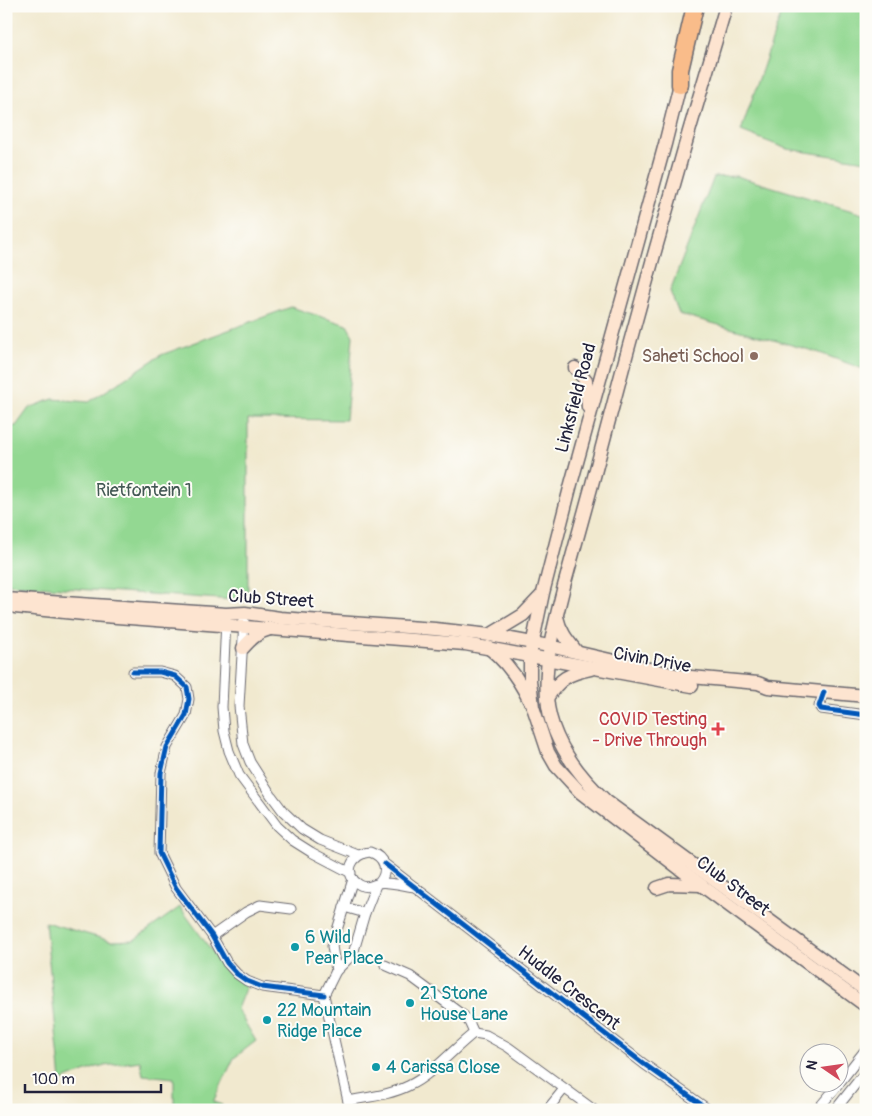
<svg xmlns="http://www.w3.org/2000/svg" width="872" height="1116" font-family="Pangolin,sans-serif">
  <rect width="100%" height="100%" fill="#fdfcf7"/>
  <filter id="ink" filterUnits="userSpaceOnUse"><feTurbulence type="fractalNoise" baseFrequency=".02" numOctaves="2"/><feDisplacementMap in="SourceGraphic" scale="10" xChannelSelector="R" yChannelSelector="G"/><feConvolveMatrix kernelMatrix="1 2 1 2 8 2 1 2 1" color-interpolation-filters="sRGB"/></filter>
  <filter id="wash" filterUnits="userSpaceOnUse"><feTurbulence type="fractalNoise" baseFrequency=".0096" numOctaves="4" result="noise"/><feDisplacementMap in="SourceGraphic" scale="20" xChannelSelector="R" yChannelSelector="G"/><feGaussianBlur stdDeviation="1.12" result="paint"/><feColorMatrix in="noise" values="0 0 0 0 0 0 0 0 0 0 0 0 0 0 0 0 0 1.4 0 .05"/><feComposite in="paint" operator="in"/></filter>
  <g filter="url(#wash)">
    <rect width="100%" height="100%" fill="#f1e9cf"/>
    <g fill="#93d892" stroke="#5a7d66">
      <path d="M784 6H866V161L787 149 741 131Z"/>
      <path d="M736 176 866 215V370L817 352 679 314 670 291 714 177Z"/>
      <path d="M291 307 347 325 353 336 346 420 248 419V601L6 584V427L16 426 29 408 53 399 89 402 161 355Z"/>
      <path d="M180 907 227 972 246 986 237 1009 256 1041 234 1058 213 1102 222 1105 221 1110 174 1109V1078L143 1075 140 1061 97 1067 61 1081 45 922 111 941 134 940Z"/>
    </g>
  </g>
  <g filter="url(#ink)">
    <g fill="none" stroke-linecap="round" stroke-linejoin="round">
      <defs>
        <g id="minor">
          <path d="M226 620 222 707 224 731 229 751 239 775 277 826 292 840 311 852 351 873"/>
          <path d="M244 621 239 706 243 744 250 762 271 795 283 811 302 829 320 840 358 855"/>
          <path d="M133 672H160L175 676 187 687 189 699 186 715 167 747 161 773 159 853 176 888 212 936 227 963 237 974 247 981 262 987 324 995"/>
          <path d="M824 692 819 706 821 709 866 715"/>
          <path d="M385 864 644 1064 709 1110"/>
          <path d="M379 883C389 871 385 857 370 852 352 853 341 875 360 885 367 889 372 885 379 883 386 881 406 886 415 887"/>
          <path d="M344 907 365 913"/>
          <path d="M212 936 246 912 260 905 291 909"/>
          <path d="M385 965 410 976 464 1016 469 1022 474 1033"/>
          <path d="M336 971 332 946 353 879"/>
          <path d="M474 1033 486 1035 508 1047 594 1110"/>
          <path d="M840 1082 866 1049"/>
          <path d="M348 1101C368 1097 390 1095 408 1086 432 1075 453 1049 474 1033"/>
          <path d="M232 1109V1110"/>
          <path d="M350 1110 324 995 336 971 353 954 365 913 376 885"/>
          <path d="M547 1110 564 1089"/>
          <path d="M817 1110 839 1084"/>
          <path d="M835 1110 866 1071"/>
        </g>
        <g id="secondary">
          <path d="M726 6C678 166 633 327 591 488 582 521 573 553 564 586 555 623 544 659 547 697 550 739 577 774 606 801L866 991"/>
          <path d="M682 76 665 144 571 484 543 593 530 655V680L533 707 548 752 556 766 580 792 701 885 866 1006"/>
          <path d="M575 368 586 381 588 407"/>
          <path d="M6 599 226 614 245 613 280 618 435 629 490 635 549 646 680 676 758 683 768 687 866 696"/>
          <path d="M15 607 104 616 465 644 692 686"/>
          <path d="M557 617C560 632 568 641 577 652"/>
          <path d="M490 635 523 615 542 595"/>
          <path d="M488 647C507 662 519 679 529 700"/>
          <path d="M243 648C251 639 258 632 270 629"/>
          <path d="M547 698C560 678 568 674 591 669"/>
          <path d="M657 888 669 884 701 885"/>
        </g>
        <path id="motorway" d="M680 85V70L695 6"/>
      </defs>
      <use href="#minor" stroke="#6a686f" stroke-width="11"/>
      <use href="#secondary" stroke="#6a686f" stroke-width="15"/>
      <use href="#motorway" stroke="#6a686f" stroke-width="19"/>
      <use href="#minor" stroke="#fff" stroke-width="9"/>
      <use href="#secondary" stroke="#fde4d0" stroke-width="12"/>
      <use href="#motorway" stroke="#f9bc8a" stroke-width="16"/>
      <defs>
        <g id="cycleway">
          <path d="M133 672H160L175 676 187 687 189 699 186 715 167 747 161 773 159 853 176 888 212 936 227 963 237 974 247 981 262 987 324 995"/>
          <path d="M824 692 819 706 821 709 866 715"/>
          <path d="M385 864 644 1064 709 1110"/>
        </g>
      </defs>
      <use href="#cycleway" stroke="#fdfcf7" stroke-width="8"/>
      <use href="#cycleway" stroke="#0057b8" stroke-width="5"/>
    </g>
  </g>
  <circle fill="#8d6e63" stroke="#fdfcf7" stroke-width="2" cx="754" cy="356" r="5"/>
  <path fill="#e0444e" stroke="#fdfcf7" stroke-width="2" d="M715.5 721.5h5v5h5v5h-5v5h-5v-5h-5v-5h5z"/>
  <g fill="#0f9aa8" stroke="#fdfcf7" stroke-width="2">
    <circle cx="295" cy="947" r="5"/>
    <circle cx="410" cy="1003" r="5"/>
    <circle cx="267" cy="1020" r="5"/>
    <circle cx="376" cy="1067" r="5"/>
  </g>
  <g text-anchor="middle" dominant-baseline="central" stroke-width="4" stroke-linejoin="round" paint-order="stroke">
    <g font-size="18" fill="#785e54" stroke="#fdfcf7" text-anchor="end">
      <text x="744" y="356">Saheti School</text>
    </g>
    <g font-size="18" fill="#22223b" stroke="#fdfcf7">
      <text transform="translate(576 398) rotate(-75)">Linksfield Road</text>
      <text transform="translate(271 599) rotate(4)">Club Street</text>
      <text transform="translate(652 660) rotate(10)">Civin Drive</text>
      <text transform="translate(733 886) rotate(37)">Club Street</text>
      <text transform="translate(569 988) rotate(38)">Huddle Crescent</text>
    </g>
    <g font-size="18" fill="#445955" stroke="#fdfcf7">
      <text x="144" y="490">Rietfontein 1</text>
    </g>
    <g font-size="18" fill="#be3a42" stroke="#fdfcf7" text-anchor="end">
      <text x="707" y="719">COVID Testing<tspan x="707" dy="21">- Drive Through</tspan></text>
    </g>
    <g font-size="18" fill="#0d838f" stroke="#fdfcf7" text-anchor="start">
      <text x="305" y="937">6 Wild<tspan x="305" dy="21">Pear Place</tspan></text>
      <text x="420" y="993">21 Stone<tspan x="420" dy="21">House Lane</tspan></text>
      <text x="277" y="1010">22 Mountain<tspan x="277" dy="21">Ridge Place</tspan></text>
      <text x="386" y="1067">4 Carissa Close</text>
    </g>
  </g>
  <rect width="872" height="1116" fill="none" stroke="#fdfcf7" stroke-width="25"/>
  <g transform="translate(824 1068) rotate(283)"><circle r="24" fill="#fdfcf7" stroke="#a5a5ac"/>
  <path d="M0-4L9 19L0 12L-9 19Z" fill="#d1495b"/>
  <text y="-8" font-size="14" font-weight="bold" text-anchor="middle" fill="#22223b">N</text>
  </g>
  <path d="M25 1084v8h136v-8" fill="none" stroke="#22223b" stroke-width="2.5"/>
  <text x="32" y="1084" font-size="15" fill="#22223b" stroke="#fdfcf7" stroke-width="4" paint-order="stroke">100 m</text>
</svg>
